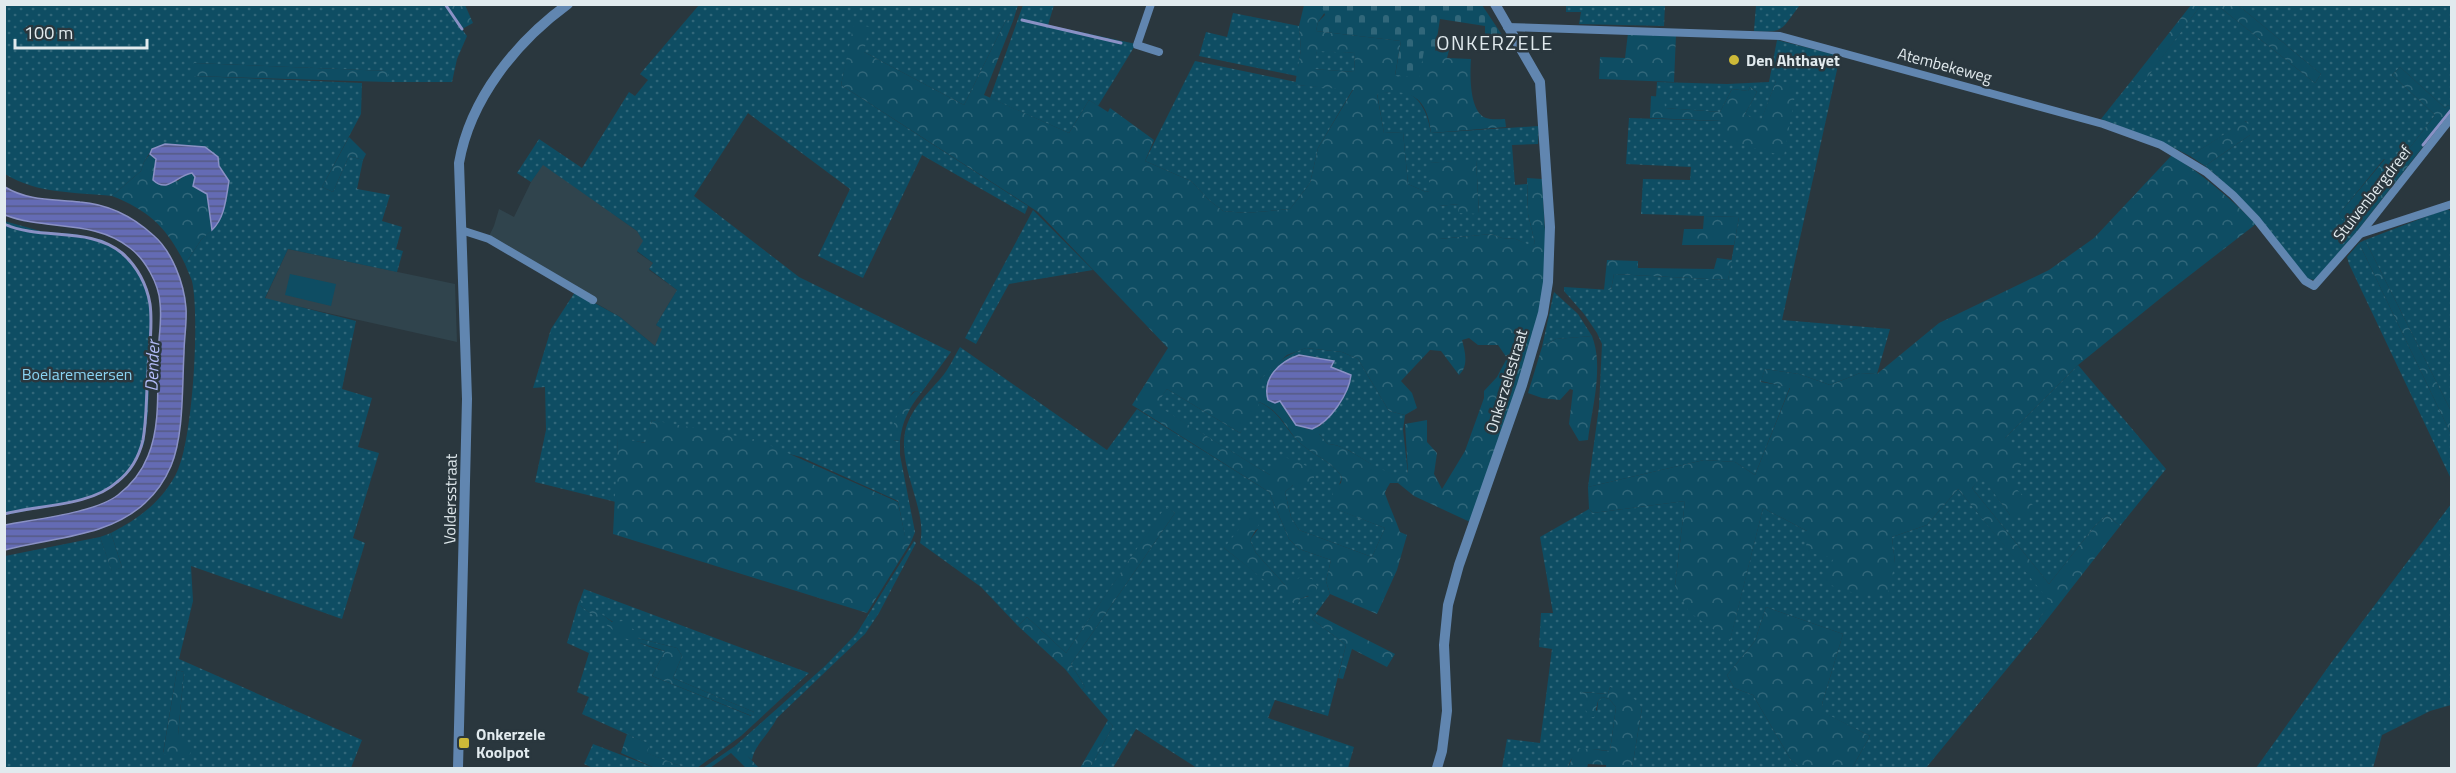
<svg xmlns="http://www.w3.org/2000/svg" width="2456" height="773" font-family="'Titillium Web',sans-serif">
  <defs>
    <pattern id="green-dots" width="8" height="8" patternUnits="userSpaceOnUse" patternTransform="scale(1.5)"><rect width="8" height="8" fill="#0e4d63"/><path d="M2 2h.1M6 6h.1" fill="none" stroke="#31677a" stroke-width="1.8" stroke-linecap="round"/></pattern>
    <pattern id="forest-crowns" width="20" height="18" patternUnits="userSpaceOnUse" patternTransform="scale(1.5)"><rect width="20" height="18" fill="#0e4d63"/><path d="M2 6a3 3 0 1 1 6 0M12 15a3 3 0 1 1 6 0" fill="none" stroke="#31677a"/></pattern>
    <pattern id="cemetery-stones" width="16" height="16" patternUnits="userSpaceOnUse" patternTransform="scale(1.5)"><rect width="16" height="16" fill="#0e4d63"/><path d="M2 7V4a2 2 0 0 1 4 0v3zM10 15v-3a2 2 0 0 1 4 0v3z" fill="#31677a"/></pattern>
    <pattern id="water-rules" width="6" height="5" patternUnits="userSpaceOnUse" patternTransform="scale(1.5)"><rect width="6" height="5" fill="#646bb4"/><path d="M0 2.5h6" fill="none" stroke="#565a83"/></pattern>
  </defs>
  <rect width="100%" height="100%" fill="#2a373e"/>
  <g fill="#30444d">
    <path d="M543 164 637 231 644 241 637 252 653 263 649 270 677 290 656 325 663 329 655 346 620 317 487 240 494 226 499 209 514 217 531 182Z"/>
    <path d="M288 249 455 284 457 342 265 299Z"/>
  </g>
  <g fill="url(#green-dots)" fill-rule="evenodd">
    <path d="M5 5H444L467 36 457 59 452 82H388V71L194 63V76L362 83 361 114 322 187 333 192 349 156 363 160 357 189 390 195 382 221 402 227 396 249 403 251 397 272 288 249 265 298 356 321 342 389 372 398 358 447 379 453 353 538 365 543 342 619 191 566 193 601 179 659 362 740 351 768H5V556L100 537 112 571 122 567 111 533C138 519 160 503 175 476 193 447 200 316 192 281 190 275 187 270 185 264L201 240 217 225 229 181 219 166 218 157 205 147 165 144 152 149 144 162 141 171 112 196C75 192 37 194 5 174ZM177 670 184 672 178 735 163 753Z"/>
    <path d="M699 5H1018L1013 21 1006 20 964 105 864 52 855 24 841 85 1028 206 1025 214 922 155 863 278 818 256 850 189 748 113 694 196 799 277 951 352 921 393 916 391 913 392 898 414 893 440 900 441V455L915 532 911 542 905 537 898 501 801 457 652 420 646 443 618 438 616 502 535 482 546 430 545 387 533 388 551 329 575 292 620 317 655 346 662 329 656 325 677 290 649 269 653 263 637 251 643 241 637 231 543 165 531 182 517 173 539 139 582 168 629 92 635 96 648 80 640 74Z"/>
    <path d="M1023 5H1054L1048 25 1136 44 1098 106 1089 100 1069 133 990 98Z"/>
    <path d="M1566 5H1665L1664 26 1579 24 1581 12H1566Z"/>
    <path d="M1756 5H1800C1781 29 1786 33 1754 31Z"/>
    <path d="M2201 5H2217L2315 83 2321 74 2238 5H2451V107L2448 105 2445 108 2400 67 2392 75 2435 115 2395 167 2384 159 2339 214 2354 235 2315 280 2308 279 2218 177 2205 166 2250 135 2246 121 2190 156 2164 143 2101 119 2132 80 2140 86Z"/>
    <path d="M1233 13 1299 26 1301 49 1297 76 1199 56 1206 32 1227 37Z"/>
    <path d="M1777 40 1840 56 1782 320 1890 329 1877 374 1860 373 1830 385 1799 374 1765 369 1761 382 1790 387 1755 475 1735 462 1704 460 1588 487 1599 407 1602 344 1597 333 1584 314 1564 291V287L1611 290 1614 274 1728 280 1739 217 1641 214 1643 179 1690 180 1691 167 1626 164 1629 118 1722 121 1784 156 1776 81 1760 124 1745 114 1757 92 1750 87 1748 91 1732 89 1720 112 1664 108V97H1656L1657 82 1727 84 1769 82Z"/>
    <path d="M1317 50 1355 53 1354 72 1313 69Z"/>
    <path d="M1195 61 1296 82V85L1353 89 1318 148 1310 183 1290 209 1246 213 1223 211 1210 201 1191 181 1145 161Z"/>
    <path d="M1404 91C1423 99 1428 116 1431 133L1539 126 1538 144 1512 145 1515 185 1527 184 1528 214 1535 243 1532 247 1516 239 1502 238 1491 234 1439 239 1438 206 1459 204V213H1479L1476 160 1430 163 1429 191 1426 192 1408 184 1403 132 1384 133 1377 93Z"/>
    <path d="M2446 209 2451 211V411L2365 240Z"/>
    <path d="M1033 210 1093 270 1009 284 976 344 965 338Z"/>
    <path d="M4 221 44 232 74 234 103 240 119 251 138 270 150 299 151 335 148 412 144 444 131 470 111 488 82 500 5 515Z"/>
    <path d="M2359 243 2451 434V479L2349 264 2347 257Z"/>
    <path d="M1554 292 1578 314 1592 336 1556 339 1542 347Z"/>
    <path d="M960 347 1107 450 1137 409 1269 492 1289 539 1299 549 1331 560 1326 581 1330 594 1312 619 1346 645 1328 716 1275 700 1268 718 1354 747 1348 768H1197L1136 729 1113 768H1090L1113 726 1082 690 1085 687 1071 664 1175 513 1166 507 1066 653 1027 617 1018 626 981 587 920 543C928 511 898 469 905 432 910 410 926 395 941 378 949 369 954 357 960 347ZM1258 529 1250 540 1256 553 1285 585 1309 596 1300 599 1297 605 1224 548Z"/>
    <path d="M1306 348 1342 352 1358 359 1389 411 1405 415 1403 430 1408 474C1380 481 1355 445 1328 444L1319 434V427L1325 421 1333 361C1308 356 1298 350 1279 370 1273 376 1267 381 1266 390L1260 391V379C1275 364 1285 355 1306 348Z"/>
    <path d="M2078 365 2166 469 2120 526 2107 515 2094 527 2049 584 1972 488 1982 476 2010 515 2034 507 2006 480 2005 438Z"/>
    <path d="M1167 389 1240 433 1259 402C1277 410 1283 424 1295 438 1309 454 1330 459 1342 477L1331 507 1385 528 1372 557 1299 530 1291 517 1285 492 1293 485 1270 475 1155 405Z"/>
    <path d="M1958 489 2052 603 2039 619 2042 626 1926 768H1852L1870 736 1824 713 1822 704 1843 634 1766 607 1755 641 1727 675 1734 688 1753 695 1791 760 1801 768H1632L1642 708 1610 687 1608 694 1582 692 1597 711 1598 701 1602 697 1609 699 1616 707 1610 751C1593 749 1572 747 1568 768H1502L1507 739 1540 743 1552 649 1539 647 1541 613H1553L1540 537 1589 509 1593 513 1685 501 1675 586 1730 640 1763 508 1807 531 1895 563 1892 537 1927 525Z"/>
    <path d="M2451 504V705L2430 711 2382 735 2373 768H2256L2331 663Z"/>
    <path d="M914 541 916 543 879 613 865 634 777 718C770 733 755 744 752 760L735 746 825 666 857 633Z"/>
    <path d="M584 589 809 673 741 736 697 768H686L646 753 649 744 582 714 589 697 577 692 589 653 567 643 578 604C603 622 634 645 665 651L652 676 751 716 754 712 673 678 682 656 677 648 637 638 580 600Z"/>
    <path d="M593 744 655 768H593L584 764Z"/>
  </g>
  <g fill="url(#forest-crowns)" fill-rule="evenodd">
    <path d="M444 5H465L473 23 462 29Z"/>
    <path d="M1304 5H1321L1325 12 1318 22 1316 31 1401 41 1395 75 1424 51 1449 50 1447 58 1471 59C1470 74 1469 112 1486 118 1491 120 1500 119 1505 119L1506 127 1431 133C1427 97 1411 88 1377 94L1384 133 1403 132 1408 184 1426 192 1429 191V163L1476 159 1479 214 1458 213 1459 204 1439 206V239L1491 234 1502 238 1516 239 1532 246 1535 243 1528 214 1527 178 1542 179 1547 266 1536 331 1470 522 1414 496 1398 483H1390C1389 485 1385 491 1385 493 1385 495 1398 526 1400 532L1407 535 1397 570 1377 614 1330 594 1326 581 1331 560 1299 549 1289 539 1269 492 1132 405 1168 348 1038 212 841 85 854 23 869 27 864 52 964 105 1006 20 1013 21 984 95 1069 133 1089 100 1108 112 1110 108 1154 140 1145 161 1191 181 1210 201 1223 211 1246 213 1290 209 1310 183 1318 148 1353 90 1295 85 1301 49 1299 26ZM1317 51 1355 53 1354 72 1314 69ZM1469 338 1478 345H1498L1507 358 1497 377 1484 391V398L1465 451 1442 489 1434 474 1437 453 1427 442V420L1405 424 1408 473C1382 481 1354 445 1328 444L1319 434V427L1307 429 1291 420 1280 400H1268L1266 390H1260V379L1287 355 1306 348 1342 352 1358 359 1389 411 1405 415 1417 408 1412 393 1401 381 1430 350 1441 351 1459 375C1469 366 1465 351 1462 340ZM1167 389 1240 433 1257 410 1259 402C1277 409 1284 424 1295 438 1309 454 1330 459 1342 477L1341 483 1333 490 1330 507 1385 528 1372 557 1299 530 1291 517 1285 492 1293 485H1308L1314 479V469L1280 455 1270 475 1156 405Z"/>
    <path d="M2191 5H2201L2140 87 2132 80Z"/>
    <path d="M2217 5H2238L2321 74 2315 83Z"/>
    <path d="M1628 33 1676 35 1674 82 1599 79 1600 57 1625 58Z"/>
    <path d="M194 63 388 71V82L193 76Z"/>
    <path d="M2400 67 2445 108 2448 105 2451 107V111L2354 235 2339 214 2385 159 2395 167 2435 115 2392 75Z"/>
    <path d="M1776 81 1797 84 1784 156 1720 139 1722 121 1650 118 1651 96 1664 97 1665 108 1720 112 1732 89 1748 91 1750 87 1757 92 1745 114 1760 123Z"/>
    <path d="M2245 121 2252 128 2250 135 2205 166 2190 156Z"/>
    <path d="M349 137 366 154 363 160 349 156 333 192 322 187Z"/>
    <path d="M150 154 156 159 153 180 178 181 185 174 192 173 195 177 194 186 207 194 212 230 201 240 185 264C167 228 150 211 112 196L141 171 144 162Z"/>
    <path d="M2172 155C2203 175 2230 198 2256 224L2167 293 2078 365 2005 438 2026 459 2007 480 2035 507C2031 519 2020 516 2010 515L1982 477 1972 488 2049 584 2094 527 2107 515 2120 526 2042 626 2039 619 2051 603 1958 489 1927 525 1892 537 1895 563 1888 593C1863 594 1844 595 1823 580L1834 558 1806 552 1807 531 1763 508 1730 641 1689 612 1675 586 1685 501 1593 513 1589 509 1588 487 1704 460 1735 462 1755 475 1790 388 1761 381 1765 369 1799 374 1830 385 1860 373 1877 374 1939 323 2049 270 2094 238Z"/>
    <path d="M1704 216 1739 217 1734 245H1682L1684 229H1703Z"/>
    <path d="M2365 240 2451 411V434L2359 243Z"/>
    <path d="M1717 258 1732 260 1728 280 1614 274 1611 290H1604L1607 260 1638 261V268L1714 269Z"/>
    <path d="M1592 336C1604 367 1592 408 1588 440L1579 441 1569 424 1573 390 1570 389 1560 400 1542 398 1528 393 1542 347 1556 339Z"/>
    <path d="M916 391 921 393C909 408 902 421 900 441L893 440C889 424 904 400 916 391Z"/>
    <path d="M652 420 758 440 898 502 905 536 911 542 867 613 613 534 618 437 645 443Z"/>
    <path d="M1166 506 1175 513 1071 664 1085 687 1082 690 1065 669 1018 626 1027 617 1066 653Z"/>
    <path d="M1251 514 1259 524 1250 540 1256 553 1285 585 1301 577 1312 579 1318 587 1315 593 1300 599 1297 606 1224 548Z"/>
    <path d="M111 533 122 567 112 572 100 537Z"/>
    <path d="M580 600 586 602 612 622 623 621 637 632V638L677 648 682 656 673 678 754 712 752 716 652 676 665 651 624 638 578 604Z"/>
    <path d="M1766 607 1843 634 1822 704 1825 713 1870 736 1852 768H1801L1791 760 1753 695 1734 688 1727 675 1755 641Z"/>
    <path d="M1316 614 1395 654 1387 667 1352 649 1343 679 1338 678 1346 645 1312 619Z"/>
    <path d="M177 670 184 672 178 735 187 741 192 749 188 758H178L163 754Z"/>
    <path d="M1610 687C1624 691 1634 696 1642 708L1632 768H1606V765L1588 764 1587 768H1568L1576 748 1610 751 1616 707 1609 699 1602 697 1598 701 1594 717H1590L1585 709 1581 692 1608 694Z"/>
    <path d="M1108 720 1113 726 1090 768H1080Z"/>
    <path d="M627 734 650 744 647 753 686 768H655L621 753Z"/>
    <path d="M735 746 739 747 759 768H746L731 753 710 768H703Z"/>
  </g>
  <path fill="url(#cemetery-stones)" d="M1482 5 1502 35 1501 38 1485 35V26L1440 19 1435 51H1424L1419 77 1395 76 1401 41 1316 31 1318 22 1325 15 1321 5Z"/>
  <path fill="#0e4d63" d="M290 274 336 284 331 306 285 295Z"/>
  <g fill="url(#water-rules)" stroke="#8a91c5" stroke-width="1.5">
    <path d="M165 144 205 147 218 157 219 166 229 181C226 198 225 218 212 230L207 194 193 186 195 177 192 173C177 175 168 194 153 180L156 159 150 154 152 149Z"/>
    <path d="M5 187C28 201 53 199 80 202 107 204 132 216 153 235 172 251 184 283 186 308 187 323 184 339 184 353 182 387 184 435 171 466 165 480 156 493 145 503 107 538 52 537 5 550V525C35 519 95 513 118 495 131 485 142 471 148 456 161 425 157 386 158 352 159 336 162 319 160 303 159 284 145 259 130 248 94 219 46 231 5 215Z"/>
    <path d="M1299 355 1334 361 1331 367 1351 375C1349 394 1330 422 1312 429L1296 425 1280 401 1275 403 1268 400C1262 378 1279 362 1299 355Z"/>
  </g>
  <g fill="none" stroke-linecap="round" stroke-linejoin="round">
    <g stroke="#8a91c5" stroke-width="3">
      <path d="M445 4 462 29"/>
      <path d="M1022 20 1121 43"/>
      <path d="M2423 145 2452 109"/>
      <path d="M4 224C42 241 89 226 122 253 137 266 147 285 150 304 153 326 149 351 148 372 146 395 147 418 143 440 139 457 130 472 117 482 91 506 38 505 4 514"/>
    </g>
    <g stroke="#6186b0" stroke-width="8">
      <path d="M1151 4 1137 45 1159 52"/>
      <path d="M1507 27 1780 36 2103 124 2161 145 2206 172 2233 195 2256 219 2305 281 2314 286 2360 234 2452 117"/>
      <path d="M461 230 489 239 593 300"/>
      <path d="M2360 234 2452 204"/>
    </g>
    <g stroke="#6186b0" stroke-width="10">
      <path d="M458 768 467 399 459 163C470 99 516 42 568 4"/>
      <path d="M1437 768 1442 751 1447 711 1444 645 1448 605 1459 565 1522 385 1543 313 1548 282 1550 227 1540 82 1495 4"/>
    </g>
  </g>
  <g fill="#cdb938" stroke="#2a373e" stroke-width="2">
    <circle cx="1734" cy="60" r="6"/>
    <rect x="458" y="737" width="12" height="12" rx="3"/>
  </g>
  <g text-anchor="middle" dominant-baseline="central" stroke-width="5" stroke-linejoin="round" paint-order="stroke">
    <g font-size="16" font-weight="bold" fill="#e1eaee" stroke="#2a373e" text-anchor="start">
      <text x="1746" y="60">Den Ahthayet</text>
      <text x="476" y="734">Onkerzele<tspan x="476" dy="18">Koolpot</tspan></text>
    </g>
    <g font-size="16" fill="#e1eaee" stroke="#2a373e">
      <text transform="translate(1945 65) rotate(15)">Atembekeweg</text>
      <text transform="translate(2372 193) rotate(-52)">Stuivenbergdreef</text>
      <text transform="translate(1506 381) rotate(-73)">Onkerzelestraat</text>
      <text transform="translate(450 499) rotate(-89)">Voldersstraat</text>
    </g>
    <g font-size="16" fill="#89d3f2" stroke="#2a373e">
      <text x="77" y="374">Boelaremeersen</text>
    </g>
    <g font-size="18" font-style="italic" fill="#b1baf6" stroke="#2a373e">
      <text transform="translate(152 366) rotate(-88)">Dender</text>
    </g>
    <g font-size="20" letter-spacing="1.5" fill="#e1eaee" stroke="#2a373e">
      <text x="1495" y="42">ONKERZELE</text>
    </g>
  </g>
  <rect width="2456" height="773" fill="none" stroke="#e1eaee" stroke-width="12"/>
  <path d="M15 39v9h132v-9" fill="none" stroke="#e1eaee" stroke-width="3"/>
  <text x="24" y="39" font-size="18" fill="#e1eaee" stroke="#2a373e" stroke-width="4.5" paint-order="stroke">100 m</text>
</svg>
